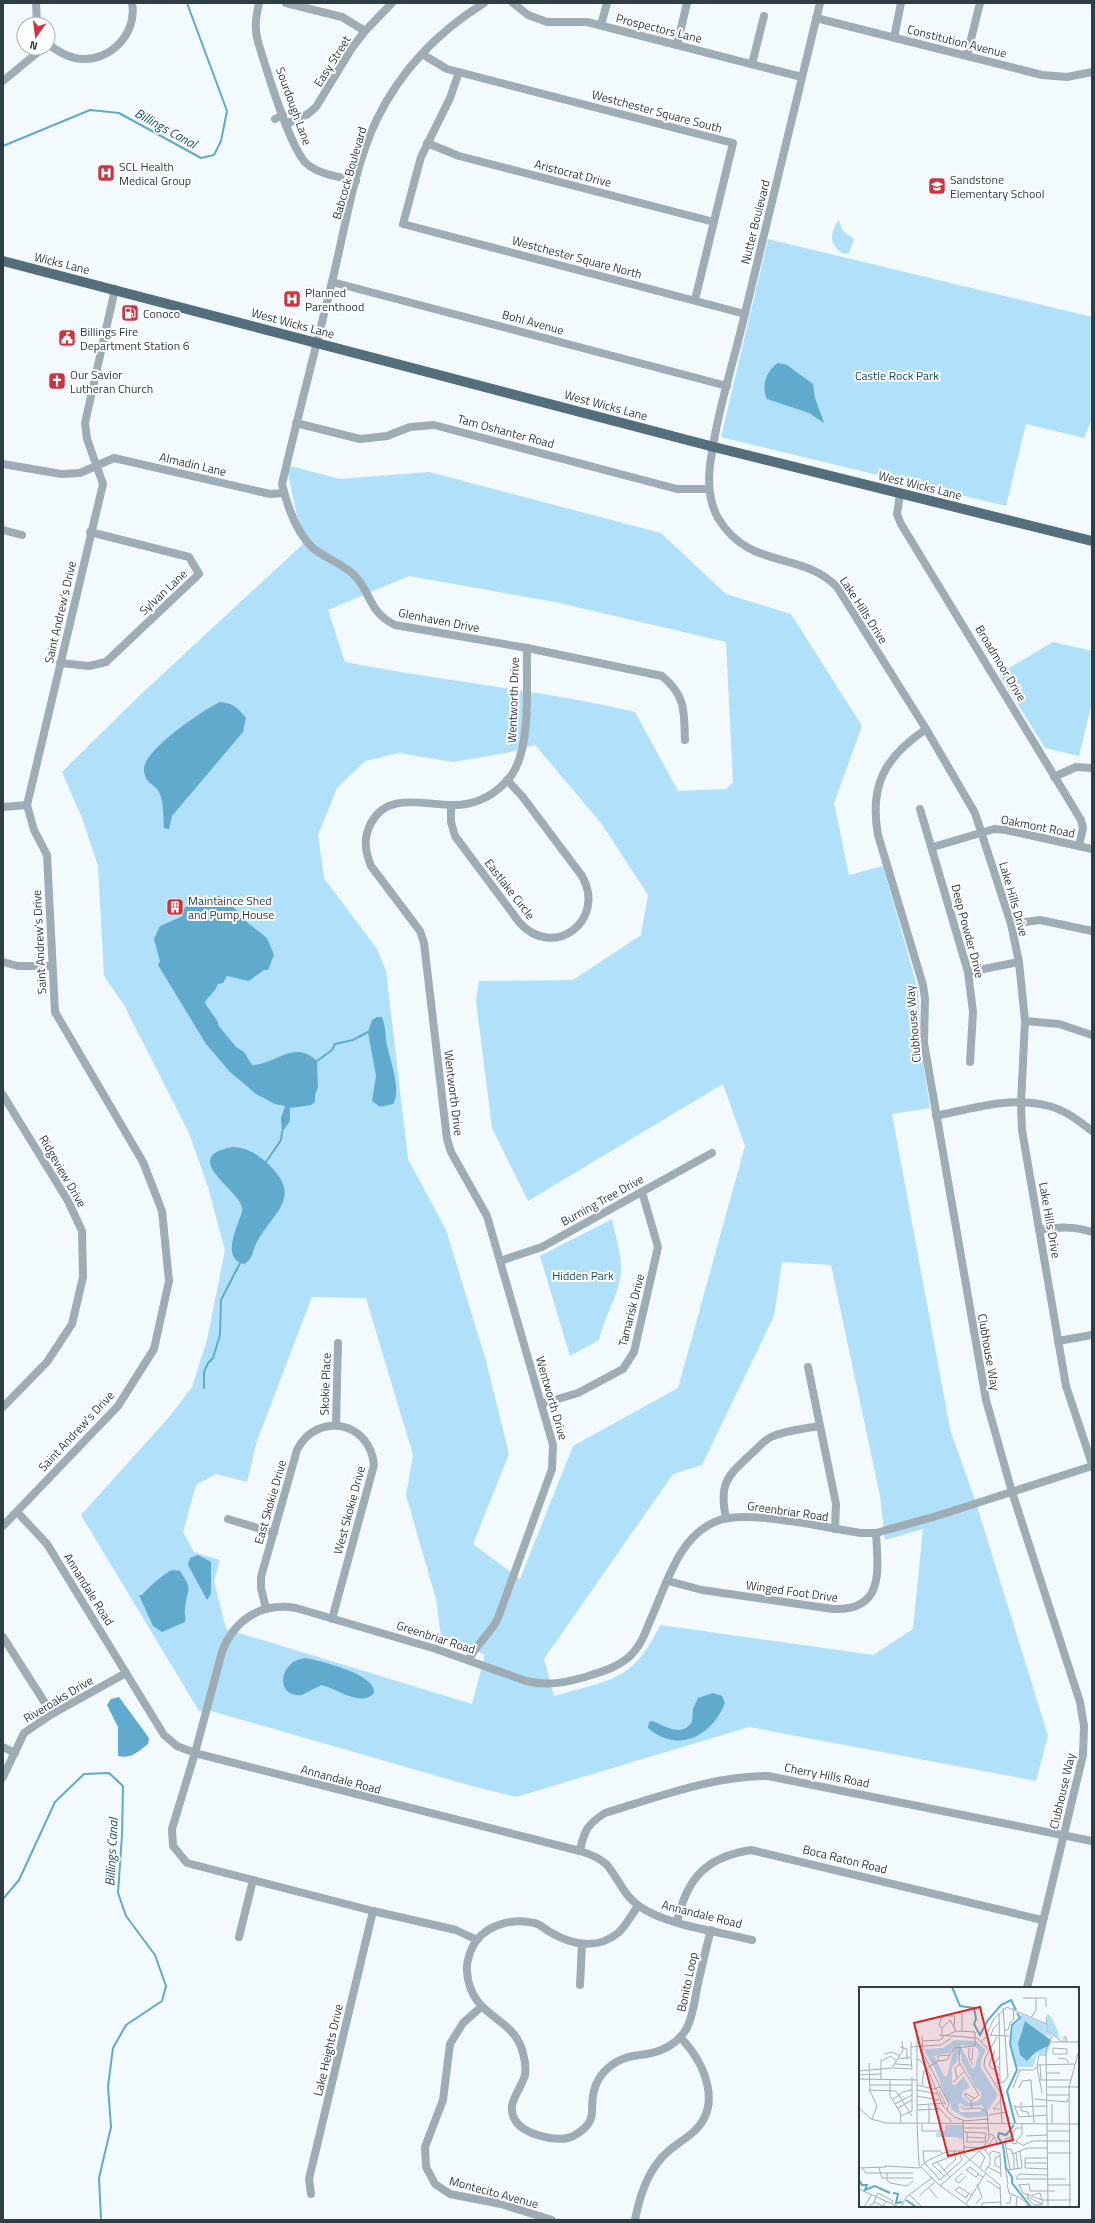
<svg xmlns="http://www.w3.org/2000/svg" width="1095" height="2223" font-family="'Titillium Web',sans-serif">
  <rect width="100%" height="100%" fill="#f3fafe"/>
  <g fill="#b0e0fa" fill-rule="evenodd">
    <path d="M839 220 842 230 854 239 849 253 844 254C829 246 829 232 839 220Z"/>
    <path d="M768 239 1092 317V419L1084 438 1026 424 1006 506 721 437Z"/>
    <path d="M286 465 340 479 429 472 661 533 726 594 791 614 862 726 834 803 849 875 883 866 918 990 921 1049 930 1108 892 1114 950 1429 976 1503 1048 1736 1036 1781 749 1727 516 1797 472 1786 211 1711H199L81 1515 170 1416 192 1387 207 1340 225 1250 208 1187 189 1133 124 1005 104 976 98 866 82 818 62 772 138 697 303 544ZM409 576 555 602 726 642 733 782 726 789 678 791 635 712C539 690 442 681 345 662L328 610ZM535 745 601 823 648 895 641 935 573 980 479 981 476 1001 492 1128 528 1201 723 1084 745 1146 678 1388 573 1446 520 1579 473 1544 509 1454 486 1361 446 1230 408 1159 386 971 377 949 324 878 318 835 337 788 365 761 399 753 453 762 506 753ZM782 1262 831 1265 880 1496 885 1540 923 1529 913 1629 873 1655 660 1625C633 1682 609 1680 554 1696L544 1659 673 1474 702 1465 774 1316ZM312 1297 366 1298 413 1455 406 1495 436 1599 441 1637 485 1655 472 1704 226 1629 214 1581 220 1560 194 1552 183 1532 196 1485 216 1474 247 1482 257 1441Z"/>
    <path d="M1053 642 1092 651V702L1079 756 1045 748 999 674Z"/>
    <path d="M612 1219C615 1235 622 1255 621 1272 619 1295 604 1317 599 1340L570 1356 540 1256Z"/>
  </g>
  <g fill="#60aacd">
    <path d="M778 363 787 365 813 384 815 398 824 423 809 413 767 399C761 386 766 371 778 363Z"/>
    <path d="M220 702C233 703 238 708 246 718L243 732 172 816 169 829 164 828C163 817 164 802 159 792 154 783 145 784 144 770 142 751 203 710 220 702Z"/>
    <path d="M218 896 226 899 248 923 267 938 274 955 268 970H264L249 981 227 976 223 983 218 984C214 994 206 998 205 1003L218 1022V1025L236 1047 244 1052 252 1065C277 1064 294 1039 317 1061L318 1087 315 1095V1102L311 1105 290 1108V1121L282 1132 281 1118 285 1106 275 1104 256 1094 230 1072 206 1044 158 965 160 961 154 939 160 926 183 916 180 911 192 903 196 904 202 900Z"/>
    <path d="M377 1017H382C386 1027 385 1036 387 1045 390 1060 402 1092 393 1104L380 1107 372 1101 376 1076 368 1032 372 1020Z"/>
    <path d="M232 1147C246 1147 257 1154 267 1163 304 1197 274 1211 257 1242 252 1250 253 1262 243 1264 220 1257 239 1225 242 1211 247 1193 175 1158 232 1147Z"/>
    <path d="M198 1555 211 1562V1594L207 1600 188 1565 190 1558Z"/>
    <path d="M173 1570 180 1571C194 1592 187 1587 185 1609 184 1613 186 1617 185 1622L162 1632 153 1626 139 1595H142C148 1588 165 1572 173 1570Z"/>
    <path d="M305 1658C320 1661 377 1674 374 1693 361 1708 337 1688 321 1685L302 1695C275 1698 278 1661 305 1658Z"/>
    <path d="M713 1693 722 1696 725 1703C712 1736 678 1754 648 1728L649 1722 652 1721C666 1726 681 1738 692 1722L693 1709 698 1698Z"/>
    <path d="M119 1697 149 1738 148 1744C138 1752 131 1759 118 1756V1727L107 1705 111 1699Z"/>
  </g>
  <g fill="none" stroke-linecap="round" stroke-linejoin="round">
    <g stroke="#60aacd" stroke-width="2">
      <path d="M3 146 90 110 119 113 201 158 214 155 221 141 227 111 187 3"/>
      <path d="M317 1061 332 1050 335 1044 353 1040 368 1032"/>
      <path d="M266 1162 281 1140 282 1132"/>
      <path d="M204 1388V1372L208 1363 213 1358 220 1335 221 1300 240 1263"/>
      <path d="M3 1899 19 1880 55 1802 84 1774 109 1773 123 1786 122 1835 118 1893 126 1916 155 1955 166 1986 162 2001 126 2025 113 2048 108 2086 111 2127 99 2178 101 2220"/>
    </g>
    <g stroke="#9eadb5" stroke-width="8">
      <path d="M36 3 37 24"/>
      <path d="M259 3C256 17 254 28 258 42 266 67 290 150 307 164 320 175 341 177 356 181"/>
      <path d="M286 3 342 17 365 31"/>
      <path d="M484 3C439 31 401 70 377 119 353 168 344 236 330 290 314 355 297 419 282 484 287 505 297 534 314 549 326 558 342 564 353 574 372 592 367 611 395 625L527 648 662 676C686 696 684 711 685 740"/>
      <path d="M513 3 528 15 547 22H587L802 77"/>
      <path d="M820 3C795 103 771 204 747 305 735 358 717 411 710 465 708 483 709 502 718 518 750 571 801 550 837 587L926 729 975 813 1011 924 1019 962 1025 1021 1021 1103 1022 1130 1066 1386 1092 1464"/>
      <path d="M816 18 1042 75 1067 77 1092 72"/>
      <path d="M601 25 607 3"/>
      <path d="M894 38 901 3"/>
      <path d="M48 44C56 50 65 56 75 58 107 65 138 35 132 3"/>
      <path d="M677 45 687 3"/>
      <path d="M422 54 447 69 733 143 695 300"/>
      <path d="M967 55 980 3"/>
      <path d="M752 64 764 16"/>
      <path d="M459 72 450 98 421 157 403 224 745 314"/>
      <path d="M3 81 43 48"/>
      <path d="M275 119 283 115"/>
      <path d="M286 124 308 114 316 107 352 48 365 31 392 3"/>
      <path d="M427 143 459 156 714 222"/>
      <path d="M332 282 727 386"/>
      <path d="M296 423 360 439 387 436 410 427 434 425 677 489H709"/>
      <path d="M3 464 61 474 80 473 114 458 270 494 284 493"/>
      <path d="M900 494 897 514 901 524 1081 820 1083 828 1079 846"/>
      <path d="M3 530 22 535"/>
      <path d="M60 663 89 666 106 662 199 574 189 557 90 532"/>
      <path d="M926 729C885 757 869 785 878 835L923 985 925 999 924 1043 986 1400 1012 1492 1080 1702 1084 1726 1083 1755 1027 1988"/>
      <path d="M1054 777 1076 767 1092 768"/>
      <path d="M451 805V822L455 836 519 922C553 961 607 921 582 876L522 796 507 780"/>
      <path d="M3 807 27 805"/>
      <path d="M920 809 968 972 973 1012 970 1062"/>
      <path d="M933 847 994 829 1006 830 1092 849"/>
      <path d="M1011 924 1040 920 1092 931"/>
      <path d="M3 962 18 966H52"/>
      <path d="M968 972 1019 962"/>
      <path d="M1025 1021 1059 1024 1092 1035"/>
      <path d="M3 1095 68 1201 82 1231 83 1277 72 1324 47 1362 3 1407"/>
      <path d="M936 1116C973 1108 1012 1096 1049 1106 1065 1110 1079 1121 1092 1131"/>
      <path d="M1039 1230C1058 1227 1074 1226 1092 1232"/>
      <path d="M500 1261 542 1247 712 1153"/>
      <path d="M1058 1341 1092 1335"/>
      <path d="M808 1367 836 1504 835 1529"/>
      <path d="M541 1404 578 1393 623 1369 634 1352 658 1247 642 1192"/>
      <path d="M336 1425 338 1343"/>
      <path d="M18 1513 47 1544 164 1735 177 1746 195 1753 580 1851C590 1854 600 1858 607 1865 618 1878 624 1896 639 1906 665 1925 720 1932 752 1940"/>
      <path d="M726 1518C719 1485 726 1477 750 1455 757 1449 763 1441 771 1437 785 1430 804 1429 819 1426"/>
      <path d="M228 1519 274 1533"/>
      <path d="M3 1526 118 1406 154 1349 169 1281 162 1211 143 1162 55 1012 47 855 34 830 27 805 103 484 87 439 85 423 115 289"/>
      <path d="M668 1581 702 1590 833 1609C885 1611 878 1570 876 1533"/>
      <path d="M266 1609 261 1588V1577L297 1450C317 1411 370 1421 374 1465L332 1619"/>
      <path d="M3 1637 52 1714"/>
      <path d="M469 1660C476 1643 491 1634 498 1618L552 1469 553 1445 487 1216 451 1152 447 1139 424 943 420 931 371 866C365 851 363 838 371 823 390 787 435 810 466 804 484 801 499 791 511 776 532 747 526 684 527 648"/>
      <path d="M3 1747 15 1753"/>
      <path d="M3 1777 24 1733 52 1714 126 1673"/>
      <path d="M580 1851C584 1830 588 1824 605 1813 658 1797 712 1776 768 1776L1092 1841"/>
      <path d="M638 1906C632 1914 626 1926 618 1933 597 1950 572 1945 550 1932 545 1929 540 1924 534 1923 515 1918 489 1924 477 1940 471 1947 466 1962 467 1971 470 2019 514 2015 523 2053 525 2060 526 2068 525 2075 521 2090 505 2104 515 2120 523 2134 553 2141 568 2138 573 2137 577 2134 581 2131 598 2118 589 2109 594 2091 596 2082 602 2073 609 2067 627 2052 642 2058 661 2050 693 2037 692 2012 698 1984 702 1966 706 1948 711 1930"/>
      <path d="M677 1922C687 1878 706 1857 751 1850L1042 1920"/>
      <path d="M239 1937 253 1880"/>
      <path d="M477 1940 456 1930 373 1911 187 1863 173 1846 172 1829 195 1753 222 1652C234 1620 261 1602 296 1608L436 1649 526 1681C547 1686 564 1683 585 1677 601 1672 616 1668 629 1657 640 1647 645 1634 650 1621 666 1586 678 1536 717 1521 748 1509 826 1528 861 1533H876L940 1515 1092 1466"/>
      <path d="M580 1985 582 1945"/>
      <path d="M481 2007 463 2023 450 2044 443 2100 425 2147 426 2167 435 2184 450 2194 501 2204 552 2220"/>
      <path d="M311 2194 309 2179 373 1911"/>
      <path d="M635 2220C639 2199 645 2178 659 2161 668 2149 680 2143 691 2134 725 2106 704 2062 680 2037"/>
    </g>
    <path stroke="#546e7c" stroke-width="10" d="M3 261 714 447 1092 541"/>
  </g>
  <defs>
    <symbol id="hospital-square" viewBox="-11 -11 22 22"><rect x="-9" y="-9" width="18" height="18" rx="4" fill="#c63742" stroke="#fff"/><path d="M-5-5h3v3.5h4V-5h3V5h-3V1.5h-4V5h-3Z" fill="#fff"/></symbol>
    <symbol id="school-square" viewBox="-11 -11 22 22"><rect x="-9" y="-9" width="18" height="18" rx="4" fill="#c63742" stroke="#fff"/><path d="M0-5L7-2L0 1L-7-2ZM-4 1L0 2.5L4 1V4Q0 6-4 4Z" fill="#fff"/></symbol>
    <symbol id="fuel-square" viewBox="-11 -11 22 22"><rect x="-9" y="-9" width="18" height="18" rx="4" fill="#c63742" stroke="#fff"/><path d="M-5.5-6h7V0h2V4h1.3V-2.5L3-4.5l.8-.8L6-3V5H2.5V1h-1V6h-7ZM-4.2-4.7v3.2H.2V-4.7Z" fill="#fff"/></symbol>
    <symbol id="civic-square" viewBox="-11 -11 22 22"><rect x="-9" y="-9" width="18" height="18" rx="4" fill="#c63742" stroke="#fff"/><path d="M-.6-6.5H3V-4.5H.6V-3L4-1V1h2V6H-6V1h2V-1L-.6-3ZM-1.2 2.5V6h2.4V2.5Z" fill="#fff"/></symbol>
    <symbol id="church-square" viewBox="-11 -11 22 22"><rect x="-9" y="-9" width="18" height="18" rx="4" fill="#c63742" stroke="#fff"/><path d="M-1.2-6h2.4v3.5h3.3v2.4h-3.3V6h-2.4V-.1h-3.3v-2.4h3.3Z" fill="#fff"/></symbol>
    <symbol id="building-square" viewBox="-11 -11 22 22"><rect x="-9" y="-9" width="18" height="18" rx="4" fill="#c63742" stroke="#fff"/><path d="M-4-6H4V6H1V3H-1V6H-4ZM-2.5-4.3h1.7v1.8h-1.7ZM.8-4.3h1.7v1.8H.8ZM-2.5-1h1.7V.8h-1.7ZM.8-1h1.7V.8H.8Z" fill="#fff"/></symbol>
  </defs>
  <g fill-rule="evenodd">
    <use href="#hospital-square" x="96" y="163" width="20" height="20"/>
    <use href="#school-square" x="927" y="176" width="20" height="20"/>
    <use href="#hospital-square" x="282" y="289" width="20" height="20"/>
    <use href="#fuel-square" x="120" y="303" width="20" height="20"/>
    <use href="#civic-square" x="57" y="328" width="20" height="20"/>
    <use href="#church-square" x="47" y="371" width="20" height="20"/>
    <use href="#building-square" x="165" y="897" width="20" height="20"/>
  </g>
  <g text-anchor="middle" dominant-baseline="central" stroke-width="4" stroke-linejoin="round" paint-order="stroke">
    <g font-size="12" fill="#2f3d44" stroke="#fff">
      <text transform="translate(659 28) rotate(14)">Prospectors Lane</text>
      <text transform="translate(957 41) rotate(14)">Constitution Avenue</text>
      <text transform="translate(332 61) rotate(-58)">Easy Street</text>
      <text transform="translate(294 106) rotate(70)">Sourdough Lane</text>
      <text transform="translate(657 111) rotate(15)">Westchester Square South</text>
      <text transform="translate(349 173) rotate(-74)">Babcock Boulevard</text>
      <text transform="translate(573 173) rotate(14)">Aristocrat Drive</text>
      <text transform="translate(755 222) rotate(-76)">Nutter Boulevard</text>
      <text transform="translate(577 257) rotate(15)">Westchester Square North</text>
      <text transform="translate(62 263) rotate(14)">Wicks Lane</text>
      <text transform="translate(533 322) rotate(15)">Bohl Avenue</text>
      <text transform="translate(293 323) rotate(15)">West Wicks Lane</text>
      <text transform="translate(606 405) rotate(15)">West Wicks Lane</text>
      <text transform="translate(506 431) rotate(15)">Tam Oshanter Road</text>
      <text transform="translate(193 464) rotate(13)">Almadin Lane</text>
      <text transform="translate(920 485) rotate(14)">West Wicks Lane</text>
      <text transform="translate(163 592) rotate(-43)">Sylvan Lane</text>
      <text transform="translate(864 610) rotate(57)">Lake Hills Drive</text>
      <text transform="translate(60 612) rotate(-77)">Saint Andrew's Drive</text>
      <text transform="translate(439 620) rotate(11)">Glenhaven Drive</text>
      <text transform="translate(1001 663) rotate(59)">Broadmoor Drive</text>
      <text transform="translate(513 700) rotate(-88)">Wentworth Drive</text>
      <text transform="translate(1038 826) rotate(11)">Oakmont Road</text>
      <text transform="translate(510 889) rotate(52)">Eastlake Circle</text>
      <text transform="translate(1014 899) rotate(74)">Lake Hills Drive</text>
      <text transform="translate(968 931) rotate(75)">Deep Powder Drive</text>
      <text transform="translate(39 942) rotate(-93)">Saint Andrew's Drive</text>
      <text transform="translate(913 1024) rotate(-95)">Clubhouse Way</text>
      <text transform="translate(454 1093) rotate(83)">Wentworth Drive</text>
      <text transform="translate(63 1171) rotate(60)">Ridgeview Drive</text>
      <text transform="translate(602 1200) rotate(-29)">Burning Tree Drive</text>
      <text transform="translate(1050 1220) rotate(80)">Lake Hills Drive</text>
      <text transform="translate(631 1310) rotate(-76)">Tamarisk Drive</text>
      <text transform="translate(989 1352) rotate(80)">Clubhouse Way</text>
      <text transform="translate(325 1384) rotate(-88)">Skokie Place</text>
      <text transform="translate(552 1398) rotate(74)">Wentworth Drive</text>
      <text transform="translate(76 1431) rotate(-47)">Saint Andrew's Drive</text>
      <text transform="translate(270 1502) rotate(-74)">East Skokie Drive</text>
      <text transform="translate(349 1510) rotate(-75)">West Skokie Drive</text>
      <text transform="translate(788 1511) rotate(8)">Greenbriar Road</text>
      <text transform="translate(89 1589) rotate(58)">Annandale Road</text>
      <text transform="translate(792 1591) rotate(8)">Winged Foot Drive</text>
      <text transform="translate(436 1637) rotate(18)">Greenbriar Road</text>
      <text transform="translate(58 1699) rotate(-31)">Riveroaks Drive</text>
      <text transform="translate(827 1775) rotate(11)">Cherry Hills Road</text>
      <text transform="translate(341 1779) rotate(15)">Annandale Road</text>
      <text transform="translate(1062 1791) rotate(-77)">Clubhouse Way</text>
      <text transform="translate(845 1859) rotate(14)">Boca Raton Road</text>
      <text transform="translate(702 1914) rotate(14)">Annandale Road</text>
      <text transform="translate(687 1982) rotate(-78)">Bonito Loop</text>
      <text transform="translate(328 2050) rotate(-77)">Lake Heights Drive</text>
      <text transform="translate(494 2192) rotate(15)">Montecito Avenue</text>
    </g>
    <g font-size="12" fill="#2f3d44" stroke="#fff" text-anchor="start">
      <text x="119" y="166">SCL Health<tspan x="119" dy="14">Medical Group</tspan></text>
      <text x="950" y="179">Sandstone<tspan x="950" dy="14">Elementary School</tspan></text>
      <text x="305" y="292">Planned<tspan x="305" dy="14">Parenthood</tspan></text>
      <text x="143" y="313">Conoco</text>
      <text x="80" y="331">Billings Fire<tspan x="80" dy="14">Department Station 6</tspan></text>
      <text x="70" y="374">Our Savior<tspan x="70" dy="14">Lutheran Church</tspan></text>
      <text x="188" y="900">Maintaince Shed<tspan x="188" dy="14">and Pump House</tspan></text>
    </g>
    <g font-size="12" fill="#0f4c65" stroke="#fff">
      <text x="897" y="375">Castle Rock Park</text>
      <text x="583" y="1275">Hidden Park</text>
    </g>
    <g font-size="13" font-style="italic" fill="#17526b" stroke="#fff">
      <text transform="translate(166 128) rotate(29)">Billings Canal</text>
      <text transform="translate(111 1852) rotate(-87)">Billings Canal</text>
    </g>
  </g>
  <g transform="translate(859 1987)">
    <rect width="220" height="220" fill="#f3fafe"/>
    <path d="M161 27 186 37 187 43 193 50 186 48 168 35 163 41 159 56 161 68 174 71 177 65 191 58 188 67H178L174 80H158L154 71 152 57 154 39 161 33ZM188 27 191 28 199 44 200 50 198 51 188 43ZM96 53 117 54 127 63 122 73V81L139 108 128 125 130 129 107 131 92 122V117L88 114 76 82 66 65V62L84 61ZM101 58 116 59 120 64 116 80 113 81ZM95 60 88 89H85L75 69 90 66ZM100 66 103 68 102 73 117 101 122 105V111L119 114 111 116 102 109 105 103 111 101 105 89 95 99 93 96V80L98 75ZM102 116 106 120 123 118 125 121 121 125H101L99 117ZM86 138H105V150L101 152 99 150H77V146L86 143Z" fill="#b0e0fa" fill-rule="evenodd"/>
    <path d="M166 34 192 53 191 58 177 65 168 74 161 68 159 56Z" fill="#60aacd"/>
    <path fill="none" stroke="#60aacd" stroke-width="2" d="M93 0 101 19 115 21 117 32 115 37 121 48 129 33 142 18 152 13 157 23M156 136 148 104 158 83 151 57 153 38 161 31 158 26M155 138 147 148 140 146 139 150 144 158 147 181 153 190V196L172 220M0 193 3 198H8L6 203 16 199 31 206M34 206 39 207 37 216 43 215M47 213 57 220"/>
    <path fill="none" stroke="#a5aeb4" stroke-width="1" d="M164 11H187V20M103 26V44M140 26 141 95M81 29H96L95 40M83 29 80 38 83 41M187 30 188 44 204 55M172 31 177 23V11M146 43H149L151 36 155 32 154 21M80 48 118 51 130 63M83 48V41L91 33 97 44 88 48M127 48 150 49M132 48 134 42 141 35M58 49V136M63 49 64 66 90 117 88 123M138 50 126 71 125 79 141 105 143 136M63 54 82 53 85 48M122 55 127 50 134 33 148 20 187 37M192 55H220M205 55V50H207L208 55M41 60 48 62V73M52 60 82 58 92 51M101 61 100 75 120 108 112 114 113 122M110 61V71L114 78M194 61 208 62V67H194ZM136 63 130 78 141 89M25 67 33 65 41 69M141 69 135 77 141 82M199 71 207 72 210 76M22 72V92M40 72 52 70V55M58 72 62 74 70 86 84 119 95 130 104 133 105 168 141 198 142 220M113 73 114 61M23 74 31 69 38 74M79 74V69L91 68M10 76 11 104 18 119 13 132M36 77 53 78M178 78 216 77M181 78 182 93M34 81 53 82 52 71M160 83H174L178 80M0 84 33 81 44 63 43 54M188 86H201M0 88 22 87M98 91 96 81 101 77M0 92 58 93M31 92V109L41 125 42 136M172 93 175 136M180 93H212M94 95 105 85M137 96 145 95 149 90 144 21M11 98H53M58 98 75 102 81 100M63 98 65 83 79 74 88 73 95 61 116 59V45L97 44M188 100H220M154 101 161 83M160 101 163 94 172 93M9 103 37 104 53 129M58 103 78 107M80 104 87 118M183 106 178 80 180 68H188M188 108H211M58 109 80 113M175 112 208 115 209 112M33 113 44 105 53 103M112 114 106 109V106L115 111M141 114 134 122H141M162 115V124L169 125 170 130M36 117 53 108M193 117V137M58 118 86 116M70 118V136M77 118 93 135M155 118 160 130 188 128M156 120 188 119M0 121 12 132 27 136 220 137M39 121 53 113M58 123 80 122M130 128 147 125 150 132M42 129 53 124V90M104 134 130 132M58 137 60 178 80 198 111 220M63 137V144H81V137M163 137V147L157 154 165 159M188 137 187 63 193 49M188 137 189 220M105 141H130M188 144H211M105 145 127 146 126 155M108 145V155H126M130 147 134 148 139 157M167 149 188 148M108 150 126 151M151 151 157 141H162M165 158 173 154H211M105 160 124 161M124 161 131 169V177L126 184M147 162 151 182M120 164 126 170 121 181M126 164 135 150M157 166 159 182M189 166H212M84 167 81 164H64L65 175 81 193 103 173 100 164M130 167 134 164 141 166 142 190M153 167 169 161H188M141 169 136 171V178L141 181M188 171H166V181L188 182M78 175 91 190M166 176H188M26 179 60 181 68 174 89 164H105M146 179 149 197M129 180 142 187M0 181 27 180M3 181 7 186H54M20 181 23 191H54M155 182V171L152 162H147L146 152 150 151 154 157 158 156M85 183 97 172 95 164M147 183 163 181 161 164M28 186V193L31 196 48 199 54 194M103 186 96 193 100 196 107 189M120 187 117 190 107 183 111 180 120 187 124 190M188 188 160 187 157 192H207M85 189 73 177 96 168M128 193 142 203M148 197 150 206 157 209M159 198 170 197 171 204M160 198 164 206 183 213H212M189 198H212M81 199 125 160 130 151 128 125 121 121 104 122 102 119M70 201 78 211M0 202 40 220M96 203 100 200 114 209M96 203 107 211 110 206M171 204H196M169 206 168 211 175 218H182L184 213M50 207 63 220M61 208 76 195M173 208 181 206 183 213M169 210 184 218M15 215 24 219 28 214M147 216H151L152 208M107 217 127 186M117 217 123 210 118 197M10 218 14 217 19 206 34 214 33 216M5 220 13 207M42 220 47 210 73 191M123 220V216L142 215M157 220 158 209 168 216 169 220M211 220 210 100 220 63M219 220 220 206"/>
    <path fill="#d62828" fill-opacity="0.15" stroke="#d62828" stroke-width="2" d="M121 20 154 153 89 169 55 36Z"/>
    <rect width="220" height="220" fill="none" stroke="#2f3d44" stroke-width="2"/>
  </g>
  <rect width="1095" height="2223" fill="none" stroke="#2f3d44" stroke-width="8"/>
  <g transform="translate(36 36) rotate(194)"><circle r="19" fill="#ffffff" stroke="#acb1b4"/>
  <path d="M0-3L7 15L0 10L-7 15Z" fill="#c63742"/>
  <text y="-6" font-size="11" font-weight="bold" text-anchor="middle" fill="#2f3d44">N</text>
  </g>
</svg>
